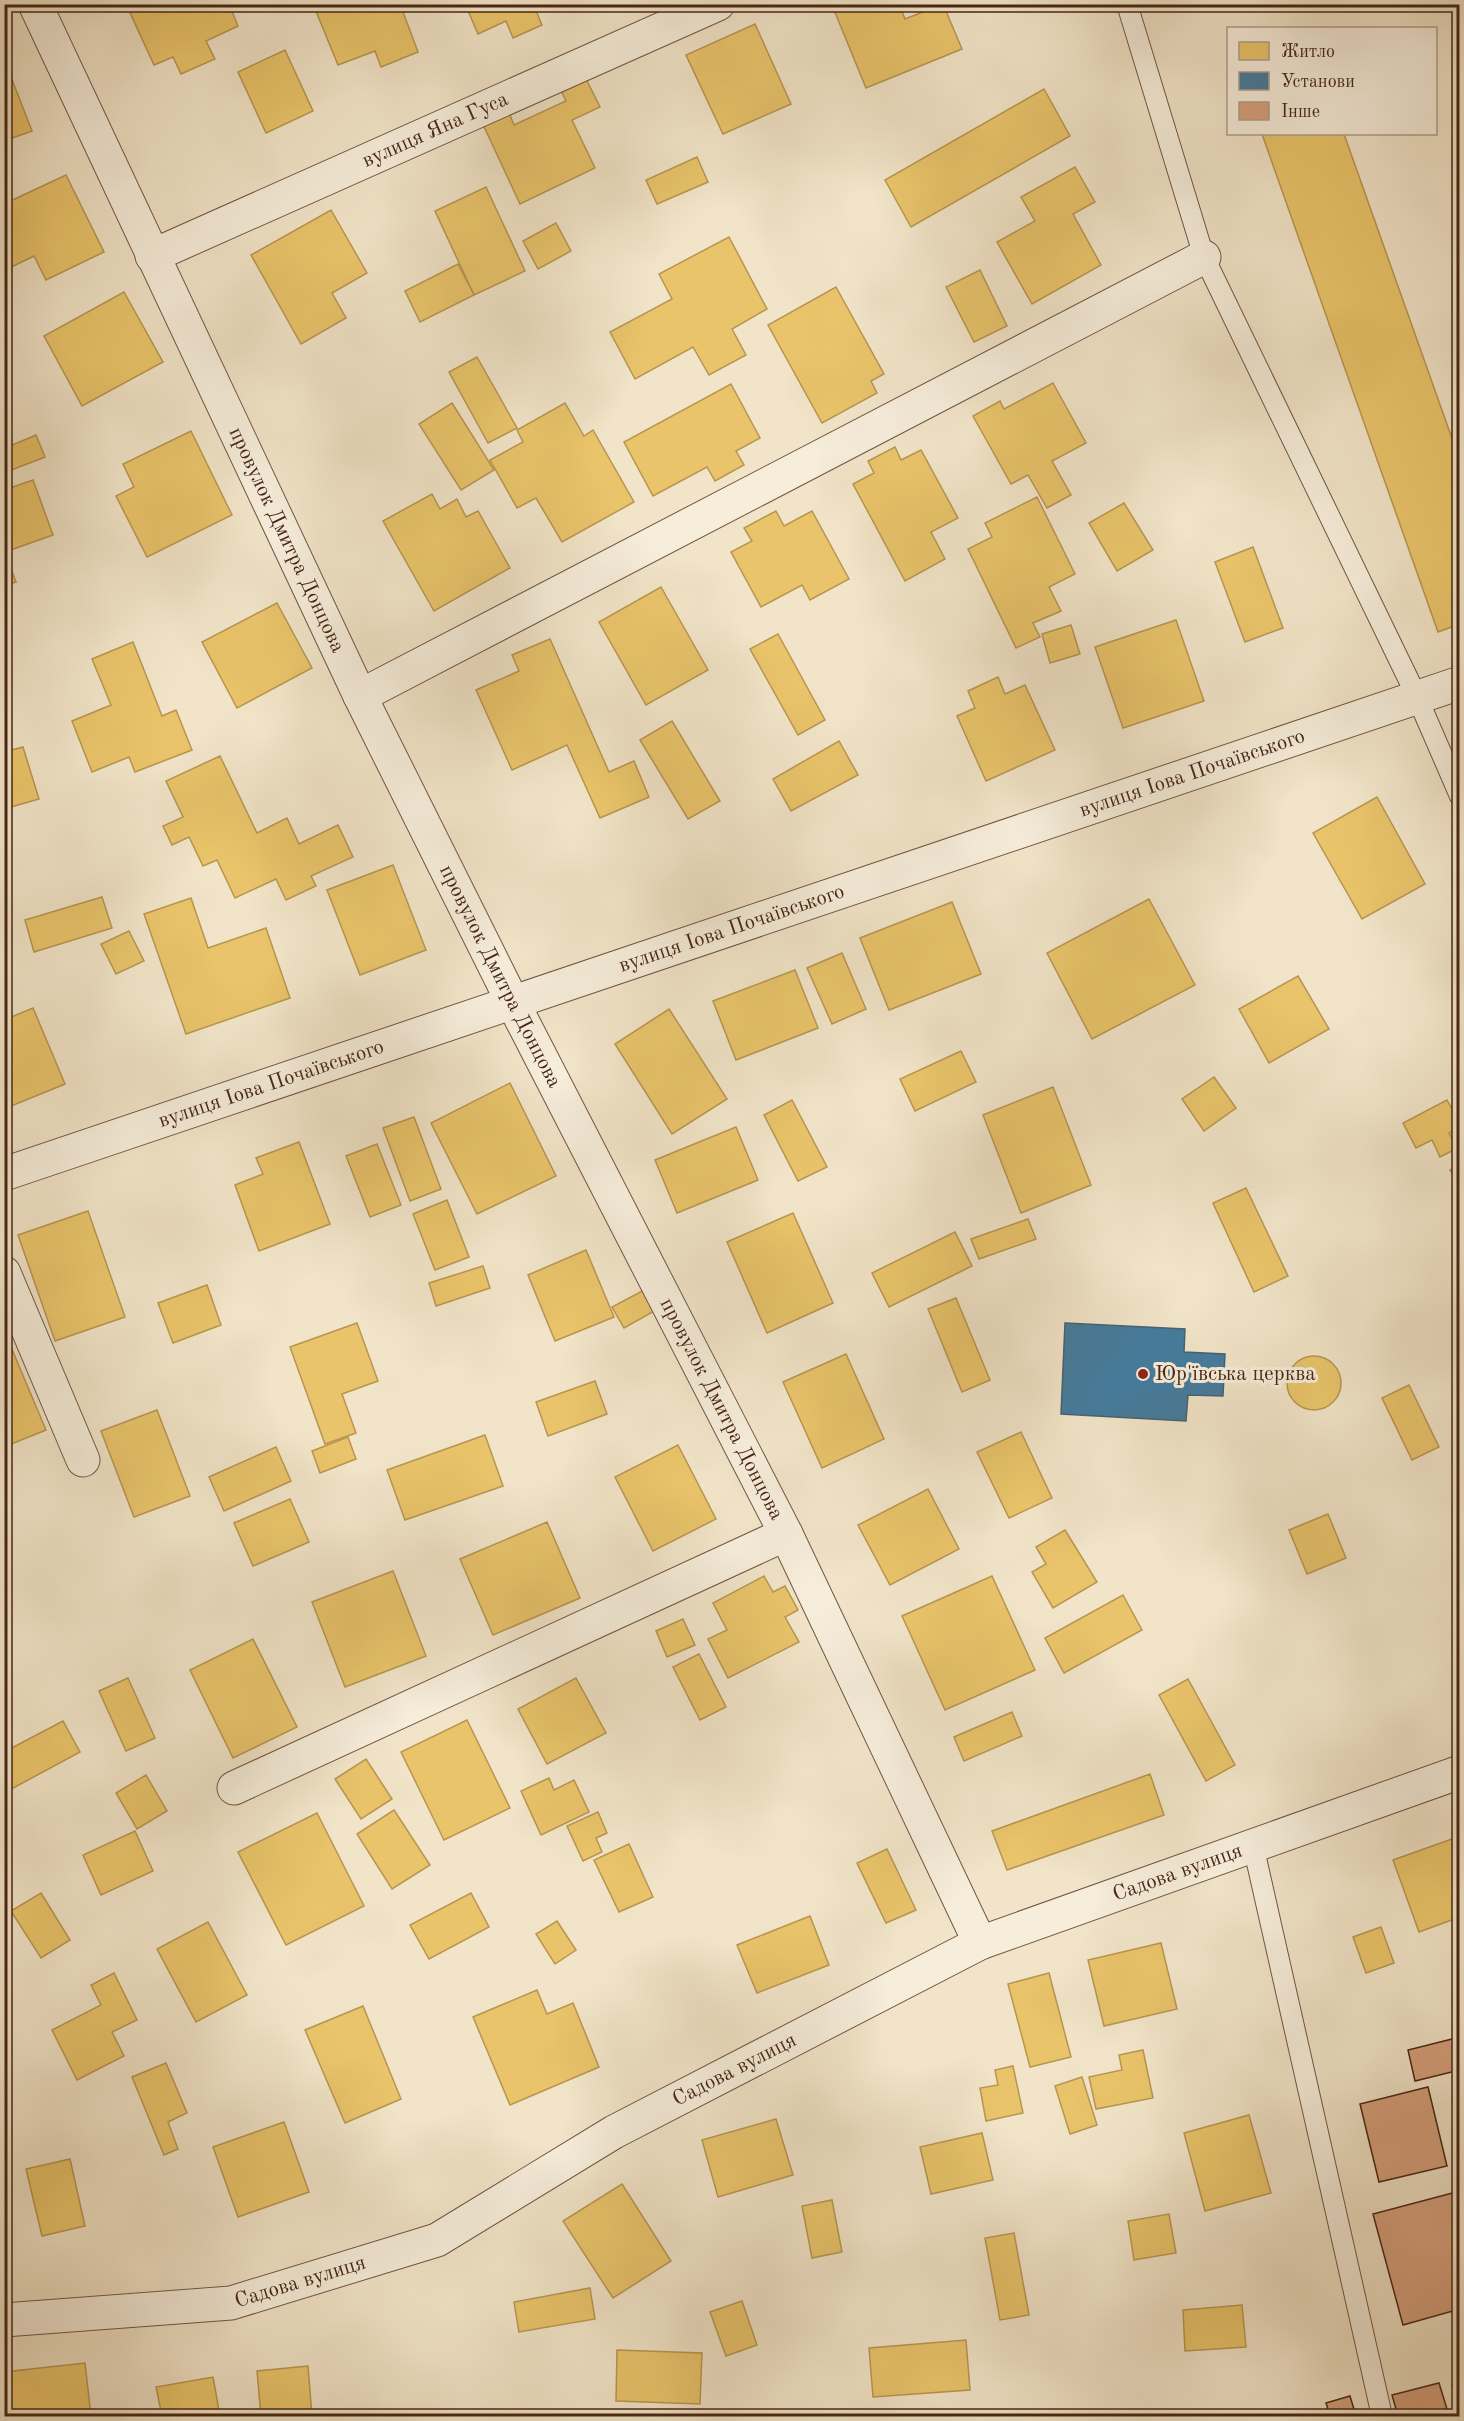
<svg xmlns="http://www.w3.org/2000/svg" width="1464" height="2421" font-family="'Old Standard TT',serif">
  <rect width="100%" height="100%" fill="#f1e4c8"/>
  <filter id="stains"><feTurbulence type="fractalNoise" baseFrequency=".00333" numOctaves="4"/><feColorMatrix values="0 0 0 0 .2 0 0 0 0 .09 0 0 0 0 .02 0 0 0 .5 -.17"/></filter>
  <radialGradient id="worn" r=".72"><stop offset=".6" stop-color="#630" stop-opacity="0"/><stop offset="1" stop-color="#630" stop-opacity=".3"/></radialGradient>
  <g fill="#e9c46a" stroke="#b89550" stroke-width="1.5">
    <path d="M126 4H229L238 26 206 41 215 59 181 74 173 57 154 65Z"/>
    <path d="M313 4H400L418 52 381 67 375 51 338 65Z"/>
    <path d="M465 4H544L535 8 542 25 513 38 506 21 478 34Z"/>
    <path d="M847 4H899L905 19 943 4 962 49 866 88 834 10Z"/>
    <path d="M755 24 791 104 723 134 686 55Z"/>
    <path d="M285 50 313 111 266 133 238 72Z"/>
    <path d="M4 59 32 131 4 141Z"/>
    <path d="M582 71 600 107 572 120 595 168 520 204 480 118 506 105 514 125 566 101 557 83Z"/>
    <path d="M1044 89 1070 136 911 227 885 180Z"/>
    <path d="M1262 134H1344L1460 461V624L1438 632Z"/>
    <path d="M697 157 708 182 657 204 646 180Z"/>
    <path d="M1075 167 1095 202 1073 214 1101 265 1032 304 997 242 1035 221 1021 197Z"/>
    <path d="M66 175 104 252 46 280 34 256 7 269 4 204Z"/>
    <path d="M486 187 525 271 474 295 435 211Z"/>
    <path d="M331 210 367 273 332 293 346 318 301 344 251 255Z"/>
    <path d="M556 223 571 251 538 269 523 241Z"/>
    <path d="M729 237 767 309 732 329 746 355 709 375 693 347 635 379 610 332 672 299 659 274Z"/>
    <path d="M458 264 474 295 420 322 405 291Z"/>
    <path d="M980 270 1007 326 974 342 946 287Z"/>
    <path d="M836 287 884 374 871 381 877 393 822 423 768 325Z"/>
    <path d="M124 292 163 362 82 406 44 336Z"/>
    <path d="M477 357 517 428 488 443 449 372Z"/>
    <path d="M1053 383 1086 443 1052 461 1071 495 1047 508 1028 475 1011 484 973 416 1000 401 1004 409Z"/>
    <path d="M731 384 760 438 736 451 744 465 715 481 707 467 653 496 624 442Z"/>
    <path d="M452 403 494 470 461 490 419 424Z"/>
    <path d="M565 403 584 436 593 430 634 502 562 542 536 498 517 508 490 460 523 442 517 430Z"/>
    <path d="M191 431 232 515 147 557 116 496 134 487 123 464Z"/>
    <path d="M4 432 10 446 36 435 45 457 4 473Z"/>
    <path d="M895 447 901 460 921 450 958 518 931 532 945 559 905 581 853 484 874 473 868 461Z"/>
    <path d="M33 480 53 535 5 552 16 582 4 586V490Z"/>
    <path d="M432 494 440 509 457 499 466 517 478 511 510 568 434 611 383 521Z"/>
    <path d="M1037 497 1075 574 1049 587 1061 611 1033 623 1040 637 1016 648 968 549 992 537 985 523Z"/>
    <path d="M1124 503 1153 550 1117 571 1089 523Z"/>
    <path d="M776 511 784 526 812 511 849 579 810 600 802 585 761 607 731 552 752 541 744 528Z"/>
    <path d="M1253 547 1283 628 1245 642 1215 562Z"/>
    <path d="M661 587 708 670 646 705 599 622Z"/>
    <path d="M277 603 312 668 237 708 202 642Z"/>
    <path d="M1176 620 1204 701 1123 728 1095 647Z"/>
    <path d="M1071 625 1080 654 1050 663 1042 634Z"/>
    <path d="M778 634 825 720 798 735 750 649Z"/>
    <path d="M550 639 609 772 634 761 649 797 600 818 567 745 512 770 476 690 519 671 512 655Z"/>
    <path d="M133 642 162 716 176 710 192 750 135 772 129 757 92 772 72 721 111 705 92 659Z"/>
    <path d="M998 677 1005 694 1025 685 1055 750 986 781 957 716 975 708 968 691Z"/>
    <path d="M672 721 720 801 688 819 640 740Z"/>
    <path d="M839 741 858 775 791 811 773 779Z"/>
    <path d="M23 747 39 799 4 809V752Z"/>
    <path d="M220 756 257 833 287 818 299 844 338 825 353 857 311 876 316 886 286 900 276 879 235 898 217 860 203 866 189 837 172 845 163 826 183 817 166 781Z"/>
    <path d="M1377 797 1425 884 1362 919 1313 833Z"/>
    <path d="M393 865 426 950 360 975 327 890Z"/>
    <path d="M102 897 112 928 34 952 25 920Z"/>
    <path d="M191 898 208 948 266 928 290 998 186 1034 144 914Z"/>
    <path d="M1149 899 1195 985 1092 1039 1047 953Z"/>
    <path d="M952 902 981 974 889 1010 860 938Z"/>
    <path d="M4 910 12 930 4 933Z"/>
    <path d="M129 931 144 961 116 974 101 944Z"/>
    <path d="M842 953 866 1009 832 1024 807 968Z"/>
    <path d="M795 970 818 1028 736 1060 713 1001Z"/>
    <path d="M1298 976 1329 1029 1269 1063 1239 1009Z"/>
    <path d="M33 1008 65 1084 4 1109V1020Z"/>
    <path d="M669 1009 727 1099 672 1134 615 1044Z"/>
    <path d="M961 1051 976 1082 915 1111 900 1079Z"/>
    <path d="M1214 1077 1236 1108 1204 1131 1182 1099Z"/>
    <path d="M510 1083 556 1176 477 1214 431 1123Z"/>
    <path d="M1053 1087 1091 1185 1021 1213 983 1115Z"/>
    <path d="M792 1100 827 1167 798 1181 764 1115Z"/>
    <path d="M1447 1100 1460 1123V1127L1449 1133 1458 1148 1440 1157 1432 1140 1416 1148 1403 1123Z"/>
    <path d="M414 1117 441 1189 410 1201 383 1128Z"/>
    <path d="M736 1127 758 1180 677 1213 655 1160Z"/>
    <path d="M299 1142 330 1224 259 1251 235 1185 263 1174 256 1158Z"/>
    <path d="M377 1144 401 1205 370 1217 346 1156Z"/>
    <path d="M1460 1164V1186L1450 1170Z"/>
    <path d="M1246 1188 1288 1276 1254 1292 1213 1203Z"/>
    <path d="M447 1200 469 1257 435 1270 413 1214Z"/>
    <path d="M88 1211 125 1317 55 1341 18 1235Z"/>
    <path d="M793 1213 833 1303 767 1333 727 1242Z"/>
    <path d="M1028 1219 1036 1239 979 1259 971 1239Z"/>
    <path d="M955 1232 972 1266 889 1307 872 1273Z"/>
    <path d="M586 1250 614 1317 555 1341 528 1275Z"/>
    <path d="M483 1266 490 1288 436 1306 429 1283Z"/>
    <path d="M207 1285 221 1325 173 1343 158 1303Z"/>
    <path d="M646 1289 658 1309 624 1328 612 1307Z"/>
    <path d="M956 1298 990 1380 962 1392 928 1309Z"/>
    <path d="M357 1323 378 1381 342 1394 356 1433 325 1444 290 1347Z"/>
    <path d="M11 1347 46 1430 4 1447V1350Z"/>
    <path d="M846 1354 884 1439 822 1468 783 1382Z"/>
    <circle cx="1314" cy="1383" r="27"/>
    <path d="M595 1381 607 1414 548 1436 536 1402Z"/>
    <path d="M1409 1385 1439 1447 1412 1460 1382 1398Z"/>
    <path d="M157 1410 190 1496 134 1517 101 1431Z"/>
    <path d="M1021 1432 1052 1498 1009 1518 977 1452Z"/>
    <path d="M485 1435 503 1486 405 1520 387 1470Z"/>
    <path d="M348 1437 356 1459 320 1473 312 1451Z"/>
    <path d="M678 1445 716 1519 653 1551 615 1477Z"/>
    <path d="M276 1447 291 1481 224 1511 209 1477Z"/>
    <path d="M928 1489 959 1549 890 1585 858 1525Z"/>
    <path d="M290 1499 309 1542 253 1566 234 1523Z"/>
    <path d="M1328 1514 1346 1558 1307 1574 1289 1530Z"/>
    <path d="M547 1522 580 1598 493 1635 460 1559Z"/>
    <path d="M1065 1530 1097 1582 1053 1608 1032 1572 1046 1564 1036 1547Z"/>
    <path d="M393 1571 426 1656 345 1687 312 1602Z"/>
    <path d="M764 1576 773 1592 785 1586 798 1610 785 1617 799 1642 728 1678 708 1639 727 1630 713 1603Z"/>
    <path d="M992 1576 1035 1670 945 1710 902 1616Z"/>
    <path d="M1123 1595 1142 1630 1064 1673 1045 1638Z"/>
    <path d="M683 1619 695 1645 667 1657 656 1631Z"/>
    <path d="M253 1639 297 1727 233 1758 190 1670Z"/>
    <path d="M699 1654 726 1707 700 1720 673 1667Z"/>
    <path d="M128 1678 155 1738 126 1751 99 1691Z"/>
    <path d="M576 1678 606 1733 547 1764 518 1709Z"/>
    <path d="M1188 1679 1235 1765 1206 1781 1159 1695Z"/>
    <path d="M1012 1712 1022 1736 964 1761 954 1737Z"/>
    <path d="M467 1720 510 1808 444 1840 401 1752Z"/>
    <path d="M63 1721 80 1752 4 1793V1752Z"/>
    <path d="M366 1759 392 1799 361 1819 335 1779Z"/>
    <path d="M1150 1774 1164 1815 1007 1870 992 1831Z"/>
    <path d="M146 1775 167 1811 137 1829 116 1793Z"/>
    <path d="M549 1778 554 1790 574 1780 589 1812 541 1835 521 1791Z"/>
    <path d="M394 1810 430 1865 392 1889 357 1834Z"/>
    <path d="M598 1812 607 1833 596 1838 602 1852 583 1861 567 1826Z"/>
    <path d="M317 1813 364 1906 286 1945 238 1852Z"/>
    <path d="M135 1831 153 1871 101 1895 83 1855Z"/>
    <path d="M1460 1836V1917L1419 1932 1393 1860Z"/>
    <path d="M629 1844 653 1897 619 1912 594 1860Z"/>
    <path d="M887 1849 916 1910 886 1923 857 1863Z"/>
    <path d="M41 1893 70 1940 41 1958 11 1911Z"/>
    <path d="M471 1893 489 1927 429 1959 410 1925Z"/>
    <path d="M810 1916 829 1965 757 1993 737 1945Z"/>
    <path d="M557 1921 576 1950 555 1964 536 1934Z"/>
    <path d="M208 1922 247 1995 196 2022 157 1949Z"/>
    <path d="M1381 1927 1394 1963 1366 1973 1353 1937Z"/>
    <path d="M1161 1943 1177 2009 1104 2026 1088 1960Z"/>
    <path d="M114 1973 137 2020 112 2032 124 2056 77 2080 52 2030 101 2005 91 1985Z"/>
    <path d="M1049 1973 1071 2057 1030 2067 1008 1984Z"/>
    <path d="M537 1990 547 2014 573 2003 599 2067 510 2105 473 2017Z"/>
    <path d="M363 2006 401 2099 345 2123 305 2030Z"/>
    <path d="M1143 2050 1153 2098 1096 2109 1089 2077 1122 2070 1119 2055Z"/>
    <path d="M166 2063 187 2113 168 2122 178 2149 164 2155 132 2077Z"/>
    <path d="M1013 2066 1023 2113 986 2121 980 2088 998 2085 995 2070Z"/>
    <path d="M1082 2077 1097 2125 1070 2134 1055 2086Z"/>
    <path d="M1249 2115 1271 2193 1205 2211 1184 2133Z"/>
    <path d="M776 2119 793 2175 718 2197 702 2140Z"/>
    <path d="M284 2122 309 2192 238 2217 213 2147Z"/>
    <path d="M982 2133 993 2180 931 2194 920 2147Z"/>
    <path d="M70 2159 85 2226 42 2236 26 2169Z"/>
    <path d="M622 2184 671 2261 613 2298 563 2221Z"/>
    <path d="M832 2200 842 2252 812 2258 802 2206Z"/>
    <path d="M1169 2214 1176 2253 1134 2260 1128 2221Z"/>
    <path d="M1014 2233 1029 2315 1000 2320 985 2238Z"/>
    <path d="M590 2288 595 2319 519 2332 514 2302Z"/>
    <path d="M742 2301 757 2345 726 2356 710 2312Z"/>
    <path d="M1242 2305 1246 2347 1185 2351 1183 2310Z"/>
    <path d="M966 2340 970 2390 873 2397 869 2348Z"/>
    <path d="M617 2350 702 2353 700 2404 616 2401Z"/>
    <path d="M85 2363 91 2416H4V2372Z"/>
    <path d="M308 2366 312 2416H261L257 2371Z"/>
    <path d="M213 2377 220 2416H162L156 2387Z"/>
  </g>
  <path fill="#457b9d" stroke="#456274" stroke-width="1.5" d="M1065 1323 1185 1329 1184 1352 1225 1354 1223 1396 1188 1395 1186 1421 1061 1414Z"/>
  <g fill="#d5a07d" stroke="#462614" stroke-width="1.5">
    <path d="M1460 2037V2070L1415 2081 1408 2050Z"/>
    <path d="M1428 2087 1447 2166 1379 2182 1360 2104Z"/>
    <path d="M1460 2191V2309L1403 2325 1373 2214Z"/>
    <path d="M1439 2383 1447 2409 1418 2416H1398L1392 2395Z"/>
    <path d="M1460 2383V2409L1452 2385Z"/>
    <path d="M1350 2396 1356 2416H1330L1326 2403Z"/>
  </g>
  <g fill="none" stroke-linecap="round" stroke-linejoin="round">
    <defs>
      <g id="service">
        <path d="M1127 4 1204 257 1417 697 1460 796"/>
        <path d="M1253 1845 1382 2416"/>
      </g>
      <g id="minor">
        <path id="s1" d="M35 4 360 696 513 1003 786 1534 980 1943"/>
        <path id="s2" d="M152 256 718 4"/>
        <path d="M360 696 1204 257"/>
        <path id="s3" d="M4 1174 1460 683"/>
        <path d="M4 1273 83 1460"/>
        <path d="M234 1788 786 1534"/>
        <path id="s4" d="M4 2320 231 2303 437 2240 614 2132 980 1943 1460 1772"/>
      </g>
    </defs>
    <use href="#service" stroke="#715641" stroke-width="22"/>
    <use href="#minor" stroke="#715641" stroke-width="35"/>
    <use href="#service" stroke="#f6eddb" stroke-width="20"/>
    <use href="#minor" stroke="#f6eddb" stroke-width="33"/>
  </g>
  <circle fill="#8f2418" stroke="#f6eddb" stroke-width="2" cx="1143" cy="1374" r="6"/>
  <g text-anchor="middle" dominant-baseline="central" stroke-width="6" stroke-linejoin="round" paint-order="stroke">
    <g font-size="21" fill="#462614" stroke="#f6eddb">
      <text stroke="none"><textPath href="#s2" startOffset="310">вулиця Яна Гуса</textPath></text>
      <text stroke="none"><textPath href="#s1" startOffset="592">провулок Дмитра Донцова</textPath></text>
      <text stroke="none"><textPath href="#s3" startOffset="1254">вулиця Іова Почаївського</textPath></text>
      <text stroke="none"><textPath href="#s3" startOffset="768">вулиця Іова Почаївського</textPath></text>
      <text stroke="none"><textPath href="#s1" startOffset="1078">провулок Дмитра Донцова</textPath></text>
      <text stroke="none"><textPath href="#s3" startOffset="282">вулиця Іова Почаївського</textPath></text>
      <text stroke="none"><textPath href="#s1" startOffset="1564">провулок Дмитра Донцова</textPath></text>
      <text stroke="none"><textPath href="#s4" startOffset="1272">Садова вулиця</textPath></text>
      <text stroke="none"><textPath href="#s4" startOffset="786">Садова вулиця</textPath></text>
      <text stroke="none"><textPath href="#s4" startOffset="300">Садова вулиця</textPath></text>
    </g>
    <g font-size="21" fill="#462614" stroke="#f6eddb" text-anchor="start">
      <text x="1155" y="1374">Юр'ївська церква</text>
    </g>
  </g>
  <rect width="1464" height="2421" fill="none" stroke="#f1e4c8" stroke-width="24"/>
  <rect x="6" y="6" width="1452" height="2409" fill="none" stroke="#462614" stroke-width="3"/>
  <rect x="12" y="12" width="1440" height="2397" fill="none" stroke="#462614" stroke-width="1.5"/>
  <rect x="1227" y="27" width="210" height="108" fill="#f6eddb" stroke="#b09d8b" stroke-width="1.5"/>
  <rect x="1239" y="42" width="30" height="18" fill="#e9c46a" stroke="#b09d8b" stroke-width="1.5"/>
  <text x="1281" y="57" font-size="18" fill="#462614">Житло</text>
  <rect x="1239" y="72" width="30" height="18" fill="#457b9d" stroke="#b09d8b" stroke-width="1.5"/>
  <text x="1281" y="87" font-size="18" fill="#462614">Установи</text>
  <rect x="1239" y="102" width="30" height="18" fill="#d5a07d" stroke="#b09d8b" stroke-width="1.5"/>
  <text x="1281" y="117" font-size="18" fill="#462614">Інше</text>
  <rect width="100%" height="100%" filter="url(#stains)"/>
  <rect width="100%" height="100%" fill="url(#worn)"/>
</svg>
